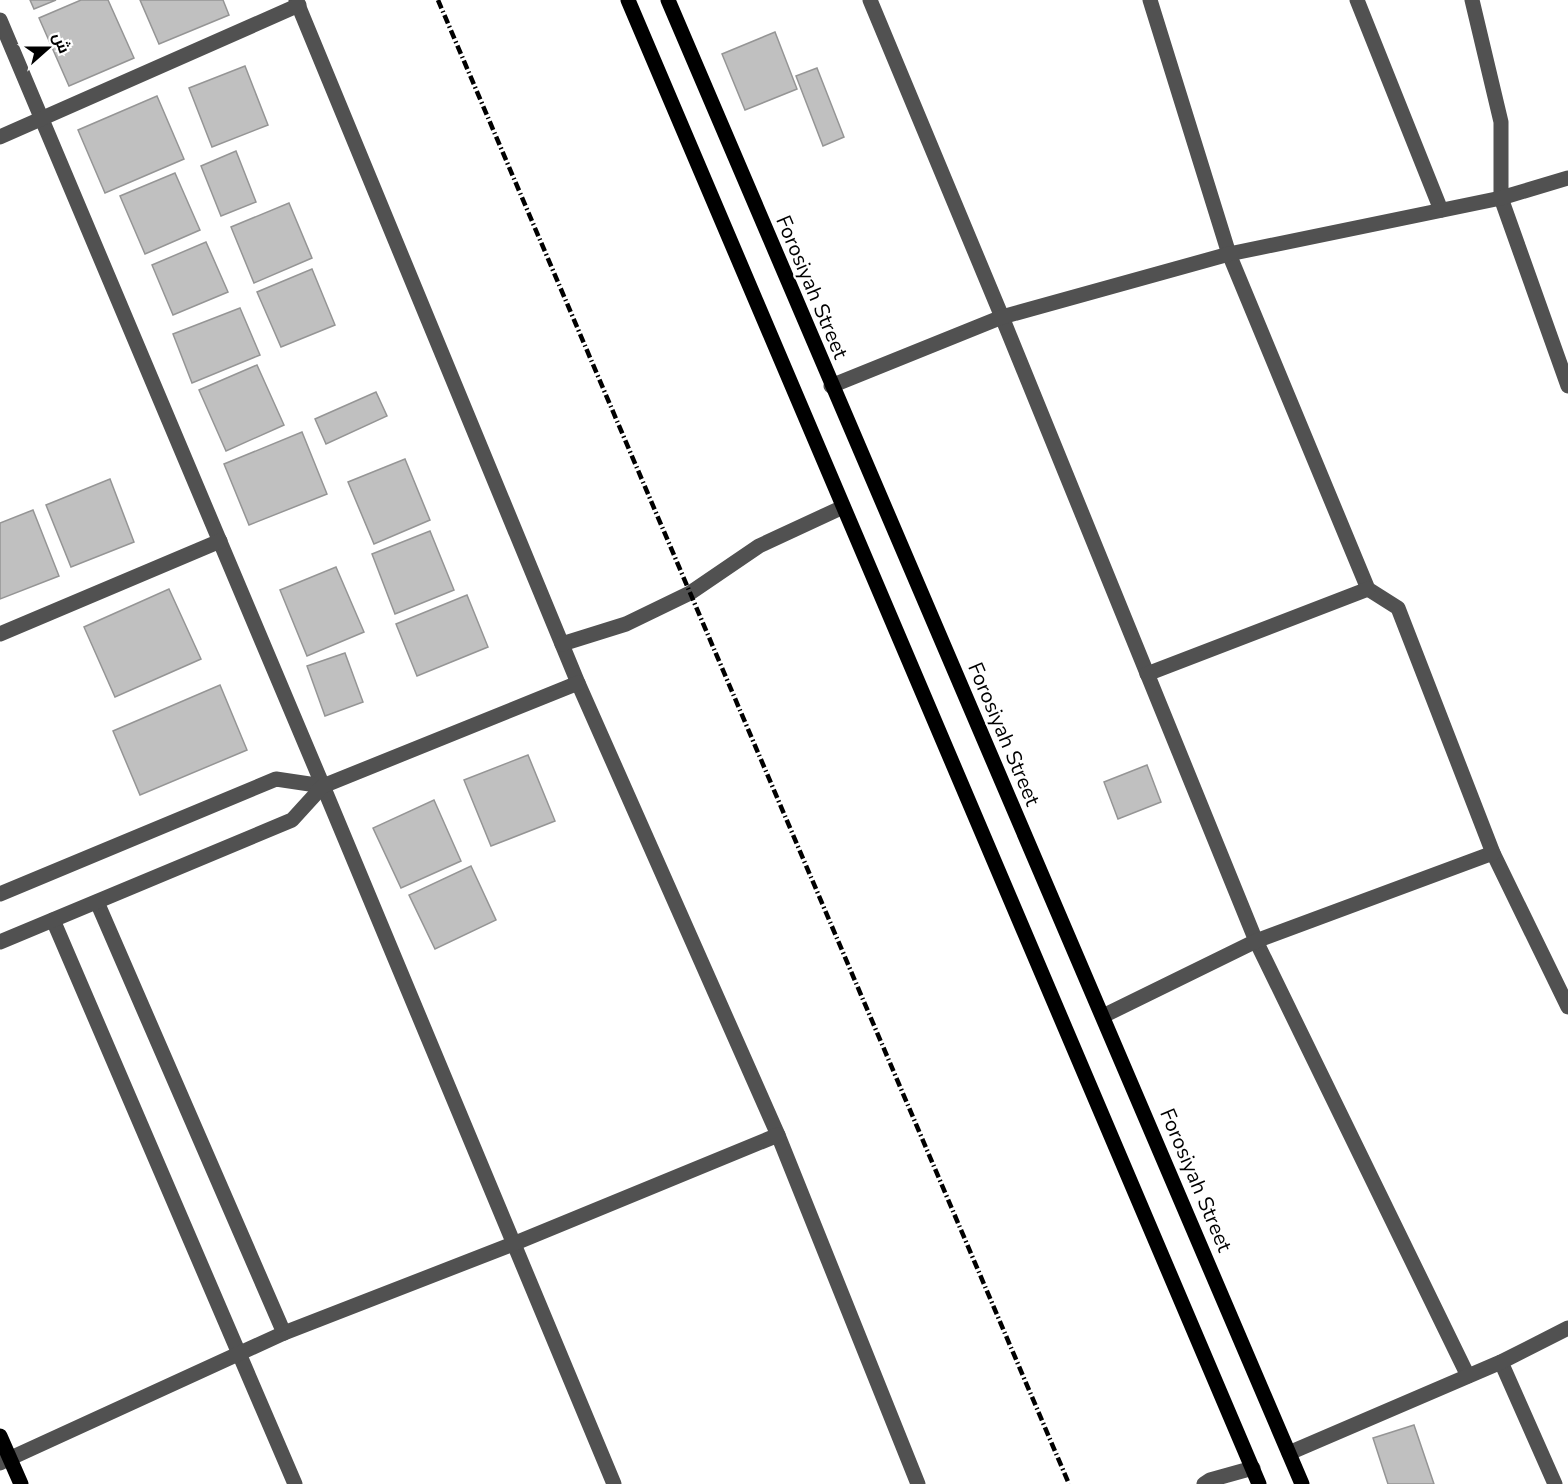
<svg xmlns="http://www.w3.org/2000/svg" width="1568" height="1484" font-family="'Nunito Sans',Cairo,sans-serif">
  <rect width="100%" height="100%" fill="#fff"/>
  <g fill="#c0c0c0" stroke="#959595" stroke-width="1.5">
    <path d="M30 0H56L34 9Z"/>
    <path d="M81 0H108L134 58 69 86 39 18Z"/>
    <path d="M140 0H223L229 15 159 44Z"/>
    <path d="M775 32 797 89 745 110 722 54Z"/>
    <path d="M245 66 268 125 212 147 189 88Z"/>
    <path d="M817 68 844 137 823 146 796 76Z"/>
    <path d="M157 96 184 159 105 193 78 130Z"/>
    <path d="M236 151 256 202 221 216 201 166Z"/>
    <path d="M175 173 200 230 145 254 120 196Z"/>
    <path d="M289 203 312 258 254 283 231 227Z"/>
    <path d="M206 242 228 292 173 315 152 265Z"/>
    <path d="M312 269 335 325 281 347 257 292Z"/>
    <path d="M240 308 260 355 192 383 173 334Z"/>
    <path d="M257 365 284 425 226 451 199 390Z"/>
    <path d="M376 392 387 416 326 444 315 419Z"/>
    <path d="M302 432 327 494 249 525 224 464Z"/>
    <path d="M405 459 430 520 374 544 348 482Z"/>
    <path d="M110 479 134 542 71 567 46 505Z"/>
    <path d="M33 510 59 576 0 599V523Z"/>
    <path d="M430 531 454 590 395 614 372 554Z"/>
    <path d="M336 567 364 632 307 656 280 590Z"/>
    <path d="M169 589 201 659 115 697 84 627Z"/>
    <path d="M467 595 488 647 417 676 396 624Z"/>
    <path d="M345 653 363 702 325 716 307 666Z"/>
    <path d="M220 685 247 750 140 795 113 731Z"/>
    <path d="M528 755 555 821 491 846 464 780Z"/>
    <path d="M1147 765 1161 802 1118 819 1104 782Z"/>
    <path d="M434 800 461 861 401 888 373 828Z"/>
    <path d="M471 866 496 920 435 949 409 895Z"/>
    <path d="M1414 1425 1434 1484H1388L1373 1438Z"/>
  </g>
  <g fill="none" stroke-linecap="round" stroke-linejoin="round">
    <g stroke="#515151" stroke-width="15">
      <path d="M296 0 578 683 778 1135 918 1484"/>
      <path d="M870 0 1002 317 1256 941 1468 1376"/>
      <path d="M1150 0 1229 254 1368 589 1398 608 1493 853 1568 1007"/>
      <path d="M1357 0 1441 210"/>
      <path d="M1472 0 1501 122V198L1568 386"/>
      <path d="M0 20 323 786 614 1484"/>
      <path d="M0 137 299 5"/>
      <path d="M831 386 1002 317 1229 254 1501 198 1568 178"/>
      <path d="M0 634 220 541"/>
      <path d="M562 644 626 624 690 593 759 546 843 507"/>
      <path d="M1147 674 1368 589"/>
      <path d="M0 894 276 779 323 786"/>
      <path d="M97 902 284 1333"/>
      <path d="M53 920 295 1484"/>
      <path d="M0 942 292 820 323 786 578 683"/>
      <path d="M1103 1016 1256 941 1493 853"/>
      <path d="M1501 1362 1555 1484"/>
      <path d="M1289 1453 1501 1362 1568 1328"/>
      <path d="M0 1463 284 1333 513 1244 778 1135"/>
      <path d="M1204 1484 1210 1480 1253 1468"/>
    </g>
    <g stroke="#000" stroke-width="15">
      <path d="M628 0 1259 1484"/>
      <path d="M668 0 1302 1484"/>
      <path d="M0 1436 21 1484"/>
    </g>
    <path stroke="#000" stroke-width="4.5" stroke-dasharray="9 3 1.5 3" stroke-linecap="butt" d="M438 0 1069 1484"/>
  </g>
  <g text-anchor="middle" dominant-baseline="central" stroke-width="4.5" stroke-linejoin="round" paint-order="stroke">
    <g font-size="21" fill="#000" stroke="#fff">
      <text transform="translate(812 287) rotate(67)">Forosiyah Street</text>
      <text transform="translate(1004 734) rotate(67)">Forosiyah Street</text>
      <text transform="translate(1196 1180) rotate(67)">Forosiyah Street</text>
    </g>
  </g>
  <g transform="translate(48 48) rotate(69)" stroke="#ffffff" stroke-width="4.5" paint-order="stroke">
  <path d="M0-4.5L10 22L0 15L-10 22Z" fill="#000000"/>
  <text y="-9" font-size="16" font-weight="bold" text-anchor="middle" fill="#000000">ش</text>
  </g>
</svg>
